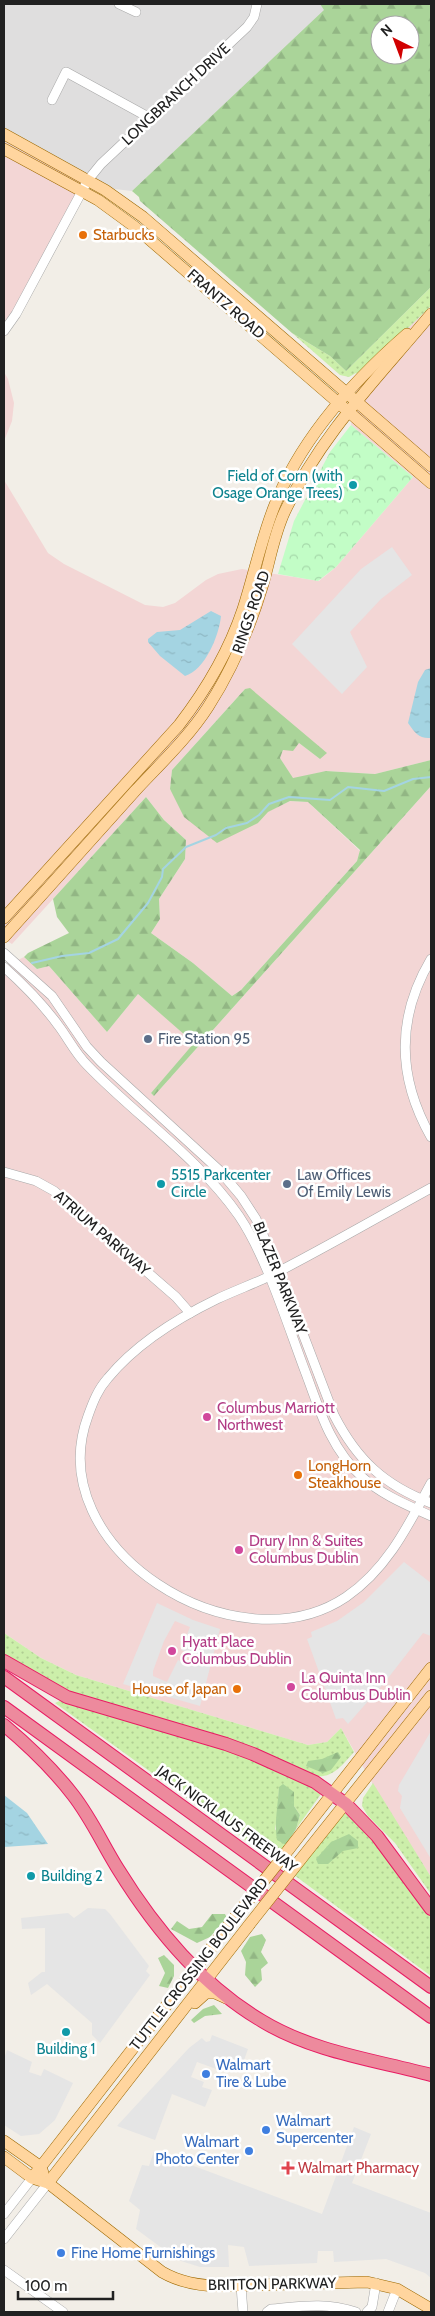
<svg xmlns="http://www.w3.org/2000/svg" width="435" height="2316" font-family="Cabin,sans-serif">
  <defs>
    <pattern id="grass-dots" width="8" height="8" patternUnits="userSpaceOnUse" patternTransform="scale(1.25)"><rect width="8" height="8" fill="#ccefaa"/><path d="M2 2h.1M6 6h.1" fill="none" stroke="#afcd92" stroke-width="1.8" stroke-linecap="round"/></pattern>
    <pattern id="forest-firs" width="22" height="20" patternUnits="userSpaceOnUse" patternTransform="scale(1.25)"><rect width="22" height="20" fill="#aad499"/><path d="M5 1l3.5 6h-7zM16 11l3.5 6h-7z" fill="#92b684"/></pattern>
    <pattern id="park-crowns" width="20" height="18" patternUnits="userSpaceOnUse" patternTransform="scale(1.25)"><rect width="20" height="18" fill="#c2fdc6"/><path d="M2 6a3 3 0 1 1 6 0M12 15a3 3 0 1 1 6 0" fill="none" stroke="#a6d9aa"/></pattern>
    <pattern id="water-ripples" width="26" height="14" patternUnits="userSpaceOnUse" patternTransform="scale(1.25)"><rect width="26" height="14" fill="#a4d4e2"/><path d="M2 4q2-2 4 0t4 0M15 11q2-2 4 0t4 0" fill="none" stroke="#8db6c2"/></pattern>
  </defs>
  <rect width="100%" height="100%" fill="#f2eee7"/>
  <path fill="#dfdede" d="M4 4H320L325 10 132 191 88 186 4 141Z"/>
  <g fill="#f3d6d5">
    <path d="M4 141 88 186 4 338Z"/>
    <path d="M431 306V760L375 774 326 771 293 779 280 758 283 750 299 743 320 759 245 689 172 770 170 790 258 823 267 812 290 801 308 802 360 851 357 861 241 990 232 996 193 963 151 933 160 919 159 899 185 859 186 840 164 820 146 797 12 944 4 939V480L48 553 64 564 145 605 163 607 175 603 206 580 218 574 242 569 319 581 336 567 413 477 351 425 359 375Z"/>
    <path d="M4 372 8 379 14 403 12 421 4 441Z"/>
    <path d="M431 786V1877L378 1793 341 1728 327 1742 308 1745 76 1675 41 1658 4 1633V967L24 957 37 969 49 966 107 1032 138 994 195 1043 151 1093 154 1096Z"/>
  </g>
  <g fill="url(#grass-dots)">
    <path d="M431 287V306L359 375 356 373 349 377 340 375 292 333 330 356 346 371Z"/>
    <path d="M4 1633 41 1658 76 1675 308 1745 327 1742 341 1728 354 1752C342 1765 333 1779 314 1776L56 1688 4 1655Z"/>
    <path d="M64 1699 221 1748 288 1774 321 1794 296 1829 300 1815 294 1806V1792L279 1787 278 1814 275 1829 286 1845 273 1860 55 1703Z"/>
    <path d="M373 1783 431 1877V1894L395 1843 368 1816 362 1806 363 1798Z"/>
    <path d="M344 1812 377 1844 398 1868 431 1917V1976L294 1875Z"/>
  </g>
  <g fill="url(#forest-firs)" fill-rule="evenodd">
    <path d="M320 4H431V287L346 371 330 356 292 333 140 201 139 197 132 191 324 10ZM380 25H410V55H380Z"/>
    <path d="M250 688 327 753 320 759 299 743 293 751 283 750 280 758 293 778 326 771 375 774 431 760V786L154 1096 151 1093 194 1043 138 994 107 1032 49 966 37 969 24 957 28 953 69 933 57 917 53 899 146 797 164 820 186 840 185 859 159 899 160 919 151 933 193 963 232 996 241 990 357 861 360 850 308 802 290 801 268 812 258 823 217 843 184 817 170 789 172 770 245 689Z"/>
    <path d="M338 1752 341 1757 331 1770 323 1773 306 1766 308 1761 322 1759Z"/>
    <path d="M283 1784 294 1792V1806L300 1815 296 1829 286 1845 277 1840C274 1825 278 1804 279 1787Z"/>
    <path d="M349 1834 358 1841V1848L343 1851 328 1864H318L316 1859 331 1842Z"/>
    <path d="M212 1914H225L227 1918 210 1937 197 1943 171 1929 177 1921 189 1929 202 1927Z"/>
    <path d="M262 1934 266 1940 261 1952 268 1963 261 1969 262 1980 255 1987 245 1975 246 1962 241 1951 250 1937Z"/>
    <path d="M164 1955 174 1965V1976L168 1988 159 1986 165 1973 158 1958Z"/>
    <path d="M214 2005 222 2014 205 2016 194 2023 191 2020 203 2009Z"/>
  </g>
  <path fill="url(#park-crowns)" d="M351 425 413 477 336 567 318 581 278 574 294 521 330 452Z"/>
  <g fill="#e5e5e5" fill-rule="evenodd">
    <path d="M392 547 412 575 381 599 350 632 367 667 342 694 292 644 361 569Z"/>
    <path d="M404 1562 431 1583V1636L423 1633 385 1682 348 1724 343 1718 336 1719 307 1639 312 1637 311 1632 337 1621 364 1602Z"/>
    <path d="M157 1603 193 1620 220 1629 200 1706 123 1684ZM175 1621 190 1627 181 1650 194 1655 190 1665 178 1660 167 1682 153 1676V1671L164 1641Z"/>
    <path d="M431 1731V1859L400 1808 402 1796 398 1791 399 1785Z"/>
    <path d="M88 1908 105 1909 110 1914 149 1966 146 1971 150 1975 100 2043 92 2035V2023L47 1984 31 1995 28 1983 42 1972H45V1928L22 1929 21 1918 68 1913 74 1918Z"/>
    <path d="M212 2035 248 2049 243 2063 225 2056 219 2070 197 2062 191 2077 204 2082 202 2087 212 2090 205 2107 172 2094 155 2140 117 2126 189 2048 202 2038 206 2042 210 2041Z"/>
    <path d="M7 2050 32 2062 29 2072 41 2076 44 2069 73 2083 55 2120 39 2134 21 2136 4 2125V2059Z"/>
    <path d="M354 2127 371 2134 352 2183 431 2213V2278L425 2273 386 2259 334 2262 333 2251H318L317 2263 249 2266 244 2247 228 2245 229 2267H200L178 2260 136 2229 140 2210 129 2201 142 2165 149 2166 154 2151 322 2214Z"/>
  </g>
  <g fill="url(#water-ripples)">
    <path d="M211 611 221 616C219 636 205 670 185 676L160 656 148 642V639L157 632 180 630Z"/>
    <path d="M431 668V738C419 739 415 733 408 723L418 682 425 670Z"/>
    <path d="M4 1795 27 1813 48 1844 4 1847Z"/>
  </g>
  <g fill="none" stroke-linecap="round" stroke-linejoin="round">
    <path stroke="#a4d4e2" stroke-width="2" d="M32 963 62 956 89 953 118 939 148 903 162 877 163 869 186 847 216 835 226 828 247 823 259 815 269 804 289 797 330 800 348 787 384 791 413 779 431 777"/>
    <defs>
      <g id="minor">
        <path d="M119 4 136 12"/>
        <path d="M52 100 66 72 150 118"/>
        <path d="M4 331 16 314 88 180 101 164 247 27 254 17 257 4"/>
        <path d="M4 953 52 996 87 1047 101 1062 219 1170 241 1196 256 1219 279 1271 334 1415C357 1460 384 1485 431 1503"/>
        <path d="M431 959C396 1018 397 1077 431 1137"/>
        <path d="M4 967C24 985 42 1003 58 1025 68 1038 75 1053 87 1065 136 1116 198 1157 239 1216 268 1259 289 1330 308 1379 321 1415 333 1451 362 1477 382 1495 407 1505 431 1516"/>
        <path d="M4 1172 36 1181 54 1191 176 1297 190 1313"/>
        <path d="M431 1188C378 1217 325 1248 270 1276 253 1284 234 1291 217 1299 178 1318 136 1344 108 1378 98 1389 93 1402 88 1416 39 1548 236 1671 346 1597 387 1569 408 1526 431 1483"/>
        <path d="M4 2214 32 2178"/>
        <path d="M4 2239 48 2183"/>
        <path d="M4 2270 63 2312"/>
        <path d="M241 2286 243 2312"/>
        <path d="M267 2312 271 2309C303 2306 325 2302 356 2312"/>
        <path d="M367 2312 372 2307 376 2283"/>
        <path d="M388 2312 397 2289"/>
      </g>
      <g id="major">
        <path d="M4 134 105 190 143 217 431 466"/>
        <path d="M4 149 98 200 135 227 431 483"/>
        <path d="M4 918 179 725C206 690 229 651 243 609 254 575 261 540 274 507 300 440 353 381 407 334"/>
        <path d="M4 937C48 888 91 840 135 791 160 764 188 738 208 707 233 668 250 628 263 584 270 560 274 534 285 511 321 434 378 378 431 314"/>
        <path d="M289 1849 431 1668"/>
        <path d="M301 1859 431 1696"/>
        <path d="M195 2003 206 1993H215L226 1998"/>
        <path d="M4 2141 41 2167 43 2173"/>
        <path d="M4 2157 32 2178 48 2183 162 2272C181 2283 200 2286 222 2286L367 2282 397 2289 431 2309"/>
        <path d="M32 2178 236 1916"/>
        <path d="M48 2183 249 1925"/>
      </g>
      <g id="highway">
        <path d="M4 1661 67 1697 226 1744 253 1754 315 1782 346 1804 377 1836 431 1909"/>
        <path d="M4 1677 431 1987"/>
        <path d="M4 1707 431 2017"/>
        <path d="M4 1725C29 1746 53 1769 73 1795 91 1818 103 1845 118 1869 155 1929 201 1985 262 2021 313 2052 375 2060 431 2075"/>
      </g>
    </defs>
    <use href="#minor" stroke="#a8a8a8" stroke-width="10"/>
    <use href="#major" stroke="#9d6800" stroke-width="12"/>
    <use href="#highway" stroke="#e81c63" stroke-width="14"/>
    <use href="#minor" stroke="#fff" stroke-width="9"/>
    <use href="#major" stroke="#ffd59e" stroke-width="11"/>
    <use href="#highway" stroke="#ed8a9d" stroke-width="12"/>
    <defs>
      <g id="major-bridge">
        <path d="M236 1916 289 1849"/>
        <path d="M249 1925 301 1859"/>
      </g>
    </defs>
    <use href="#major-bridge" stroke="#9d6800" stroke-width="12" stroke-linecap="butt"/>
    <use href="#major-bridge" stroke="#ffd59e" stroke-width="11"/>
  </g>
  <g fill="#e8710a" stroke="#fff" stroke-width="2">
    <circle cx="83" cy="235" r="5"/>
    <circle cx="298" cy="1475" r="5"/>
    <circle cx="237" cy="1689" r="5"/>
  </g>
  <g fill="#0f9aa8" stroke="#fff" stroke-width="2">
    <circle cx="353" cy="485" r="5"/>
    <circle cx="161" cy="1184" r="5"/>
    <circle cx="31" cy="1876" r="5"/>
    <circle cx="66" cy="2032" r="5"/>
  </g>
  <g fill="#5c6f8a" stroke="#fff" stroke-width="2">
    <circle cx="148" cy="1039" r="5"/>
    <circle cx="287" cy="1184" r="5"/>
  </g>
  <g fill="#d1479c" stroke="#fff" stroke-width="2">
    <circle cx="207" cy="1417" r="5"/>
    <circle cx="239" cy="1550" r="5"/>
    <circle cx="172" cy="1651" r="5"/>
    <circle cx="291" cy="1687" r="5"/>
  </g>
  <g fill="#3f7fe0" stroke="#fff" stroke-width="2">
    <circle cx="206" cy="2074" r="5"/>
    <circle cx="266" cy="2130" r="5"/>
    <circle cx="249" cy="2151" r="5"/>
    <circle cx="61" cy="2253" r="5"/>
  </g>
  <path fill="#e0444e" stroke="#fff" stroke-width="2" d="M285.5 2160.5h5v5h5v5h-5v5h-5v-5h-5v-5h5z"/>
  <g text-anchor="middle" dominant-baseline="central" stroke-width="5" stroke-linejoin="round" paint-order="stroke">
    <g font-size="15" fill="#212121" stroke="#fff">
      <text transform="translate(176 94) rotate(-43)">LONGBRANCH DRIVE</text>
      <text transform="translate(226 304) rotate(41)">FRANTZ ROAD</text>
      <text transform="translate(251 612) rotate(-71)">RINGS ROAD</text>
      <text transform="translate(102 1233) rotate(41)">ATRIUM PARKWAY</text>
      <text transform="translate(280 1278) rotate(68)">BLAZER PARKWAY</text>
      <text transform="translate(227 1819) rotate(36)">JACK NICKLAUS FREEWAY</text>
      <text transform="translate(199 1964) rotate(-52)">TUTTLE CROSSING BOULEVARD</text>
      <text transform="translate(272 2284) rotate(-1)">BRITTON PARKWAY</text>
    </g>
    <g font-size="15" fill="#c56008" stroke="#fff" text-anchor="start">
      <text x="93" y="235">Starbucks</text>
      <text x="308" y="1466">LongHorn<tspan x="308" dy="17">Steakhouse</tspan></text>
      <text x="227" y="1689" text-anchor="end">House of Japan</text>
    </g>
    <g font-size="15" fill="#0d838f" stroke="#fff" text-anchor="start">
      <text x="343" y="476" text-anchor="end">Field of Corn (with<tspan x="343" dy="17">Osage Orange Trees)</tspan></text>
      <text x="171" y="1175">5515 Parkcenter<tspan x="171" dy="17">Circle</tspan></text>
      <text x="41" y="1876">Building 2</text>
      <text x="66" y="2049" text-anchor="middle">Building 1</text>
    </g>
    <g font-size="15" fill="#4e5e75" stroke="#fff" text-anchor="start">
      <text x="158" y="1039">Fire Station 95</text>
      <text x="297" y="1175">Law Offices<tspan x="297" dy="17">Of Emily Lewis</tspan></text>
    </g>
    <g font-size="15" fill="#b23c85" stroke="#fff" text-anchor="start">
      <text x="217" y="1408">Columbus Marriott<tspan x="217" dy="17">Northwest</tspan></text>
      <text x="249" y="1541">Drury Inn &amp; Suites<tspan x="249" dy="17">Columbus Dublin</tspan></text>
      <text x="182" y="1642">Hyatt Place<tspan x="182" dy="17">Columbus Dublin</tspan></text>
      <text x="301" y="1678">La Quinta Inn<tspan x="301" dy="17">Columbus Dublin</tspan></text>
    </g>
    <g font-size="15" fill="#366cbe" stroke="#fff" text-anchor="start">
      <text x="216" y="2065">Walmart<tspan x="216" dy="17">Tire &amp; Lube</tspan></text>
      <text x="276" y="2121">Walmart<tspan x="276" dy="17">Supercenter</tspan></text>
      <text x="239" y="2142" text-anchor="end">Walmart<tspan x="239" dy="17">Photo Center</tspan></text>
      <text x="71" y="2253">Fine Home Furnishings</text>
    </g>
    <g font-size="15" fill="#be3a42" stroke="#fff" text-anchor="start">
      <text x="298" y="2168">Walmart Pharmacy</text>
    </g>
  </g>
  <rect width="435" height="2316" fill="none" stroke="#212121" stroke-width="10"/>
  <g transform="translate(395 40) rotate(318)"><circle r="24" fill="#ffffff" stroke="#a6a6a6"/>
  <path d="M0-4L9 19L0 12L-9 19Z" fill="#d10001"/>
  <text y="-8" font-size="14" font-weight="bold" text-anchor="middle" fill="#212121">N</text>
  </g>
  <path d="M18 2291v8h95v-8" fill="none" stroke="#212121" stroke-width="2.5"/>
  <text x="25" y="2291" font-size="15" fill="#212121" stroke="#ffffff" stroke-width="4" paint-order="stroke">100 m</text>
</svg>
